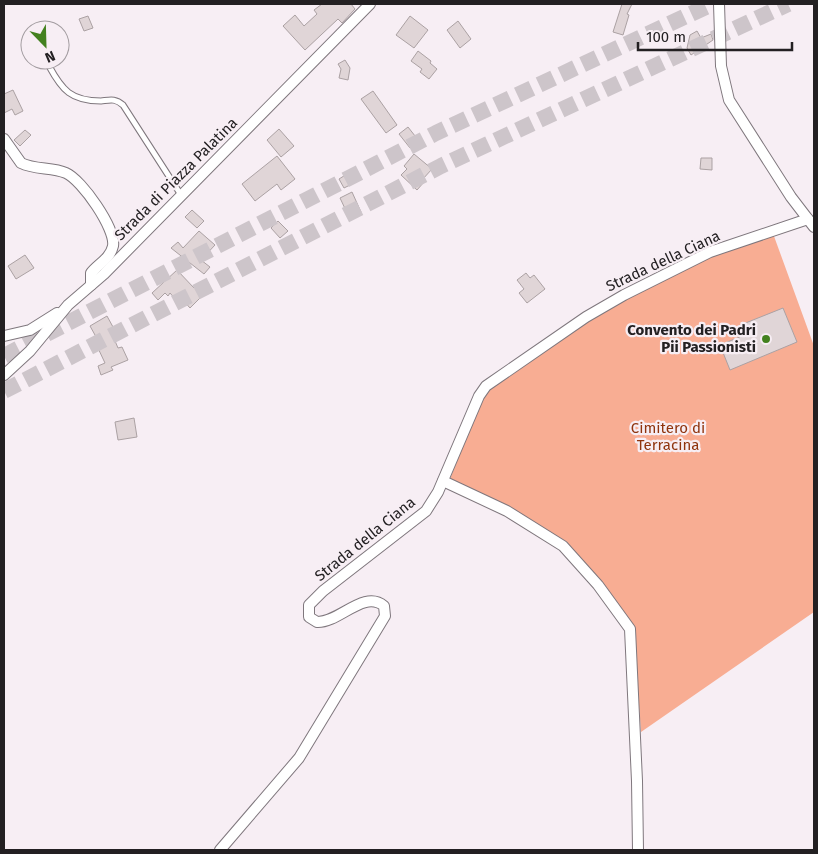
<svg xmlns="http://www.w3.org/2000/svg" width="818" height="854" font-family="'Fira Sans',sans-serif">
  <rect width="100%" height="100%" fill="#f7eef4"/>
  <path fill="#f8ad93" d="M771 228 814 346V612L641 732 633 627 567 542 450 479 485 387 605 302 687 258 742 237Z"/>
  <g fill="#e0d5d7" stroke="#aba1a3">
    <path d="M322 4H351L355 9 342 23 338 19 305 50 283 26 295 15 304 26 317 14 314 10Z"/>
    <path d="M622 4H632L627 14 629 15 623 35 613 32Z"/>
    <path d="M88 16 93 28 84 31 79 19Z"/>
    <path d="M410 16 428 30 414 48 396 35Z"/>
    <path d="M458 21 471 39 460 48 447 30Z"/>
    <path d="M697 31 701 38 711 34 713 40 691 55 687 48 690 35Z"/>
    <path d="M418 51 431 61 430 63 437 69 429 79 420 72 422 69 411 61Z"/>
    <path d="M345 60 350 68 348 80 339 78 341 69 338 64Z"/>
    <path d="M13 90 23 111 15 115 12 109 4 113V94Z"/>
    <path d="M373 91 397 125 386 133 361 99Z"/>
    <path d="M408 127 419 141 410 148 399 134Z"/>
    <path d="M279 129 294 146 281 157 267 140Z"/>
    <path d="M25 130 31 135 20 146 14 140Z"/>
    <path d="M414 154 432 169 422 180 424 182 417 190 401 175 407 169 404 166Z"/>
    <path d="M277 156 295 179 281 190 277 184 255 201 242 184Z"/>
    <path d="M701 158H712V170L700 169Z"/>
    <path d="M347 174 352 184 344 188 339 179Z"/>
    <path d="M352 192 361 212 349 217 340 198Z"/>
    <path d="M192 210 204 221 197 228 185 217Z"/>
    <path d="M278 221 288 231 280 238 271 228Z"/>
    <path d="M199 231 215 245 201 260 210 267 204 274 171 248 178 242 183 248Z"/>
    <path d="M25 255 34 268 16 279 8 266Z"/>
    <path d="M177 270 194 288 197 285 205 293 190 308 181 298 177 301 170 293 168 296 165 293 158 300 152 293Z"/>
    <path d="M526 273 530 278 534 275 545 289 527 303 519 293 524 289 517 280Z"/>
    <path d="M783 308 797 342 730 370 720 345 742 336 738 326Z"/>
    <path d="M107 316 113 327 110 329 118 348 122 347 128 360 111 367 113 370 101 375 98 366 105 363 97 346 100 344 90 326Z"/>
    <path d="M134 418 137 437 118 440 115 422Z"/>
  </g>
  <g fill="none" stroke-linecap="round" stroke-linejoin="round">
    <g stroke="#cdc5ca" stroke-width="16" stroke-dasharray="16 8" stroke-linecap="butt">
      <path d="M4 356 436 133 712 4"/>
      <path d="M4 391 441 166 788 4"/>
    </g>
    <defs>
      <path id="service" d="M49 66C62 90 71 101 101 101 110 100 115 98 123 105L181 195"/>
      <g id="minor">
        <path d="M719 4 721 66 729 100 791 197 814 227"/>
        <path d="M4 139 21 163C35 170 52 167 66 173 82 180 116 229 113 246 110 259 98 264 91 273V285"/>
        <path d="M4 336 30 330 57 313"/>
        <path d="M4 375 30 351 68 305 104 274 370 4"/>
        <path d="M443 481 507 511 563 546 598 585 630 629 637 781 638 850"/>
        <path d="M220 850 299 758 385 616 384 606C364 589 339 623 317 622L309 617V605L323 591 426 511 438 492 479 396 486 386 586 317 624 295 710 252 808 219"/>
      </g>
    </defs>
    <use href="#service" stroke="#7f777d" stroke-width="7"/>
    <use href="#minor" stroke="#7f777d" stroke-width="12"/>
    <use href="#service" stroke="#fff" stroke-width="5"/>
    <use href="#minor" stroke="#fff" stroke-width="10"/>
  </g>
  <circle fill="#43811f" stroke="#f7eef4" stroke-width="2" cx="766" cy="339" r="5"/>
  <g text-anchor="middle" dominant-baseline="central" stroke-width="4.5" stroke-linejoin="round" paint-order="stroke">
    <g font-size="15" fill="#232022" stroke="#f7eef4">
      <text transform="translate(176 179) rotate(-45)">Strada di Piazza Palatina</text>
      <text transform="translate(663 261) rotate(-25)">Strada della Ciana</text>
      <text transform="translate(365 539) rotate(-39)">Strada della Ciana</text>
    </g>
    <g font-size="15" font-weight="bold" fill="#232022" stroke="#f7eef4" text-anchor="end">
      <text x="756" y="330">Convento dei Padri<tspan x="756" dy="17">Pii Passionisti</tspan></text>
    </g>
    <g font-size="15" fill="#8f340e" stroke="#f7eef4">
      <text x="668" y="428">Cimitero di<tspan x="668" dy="17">Terracina</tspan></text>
    </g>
  </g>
  <rect width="818" height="854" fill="none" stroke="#232022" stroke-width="10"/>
  <g transform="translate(45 45) rotate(157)"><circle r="24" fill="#f7eef4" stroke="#a29ca0"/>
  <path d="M0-4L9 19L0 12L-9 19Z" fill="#43811f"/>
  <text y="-8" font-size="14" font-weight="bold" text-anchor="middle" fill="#232022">N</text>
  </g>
  <path d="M638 42v8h154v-8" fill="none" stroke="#232022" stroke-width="2.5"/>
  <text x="646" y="42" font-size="15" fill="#232022" stroke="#f7eef4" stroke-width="4" paint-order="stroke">100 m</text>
</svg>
